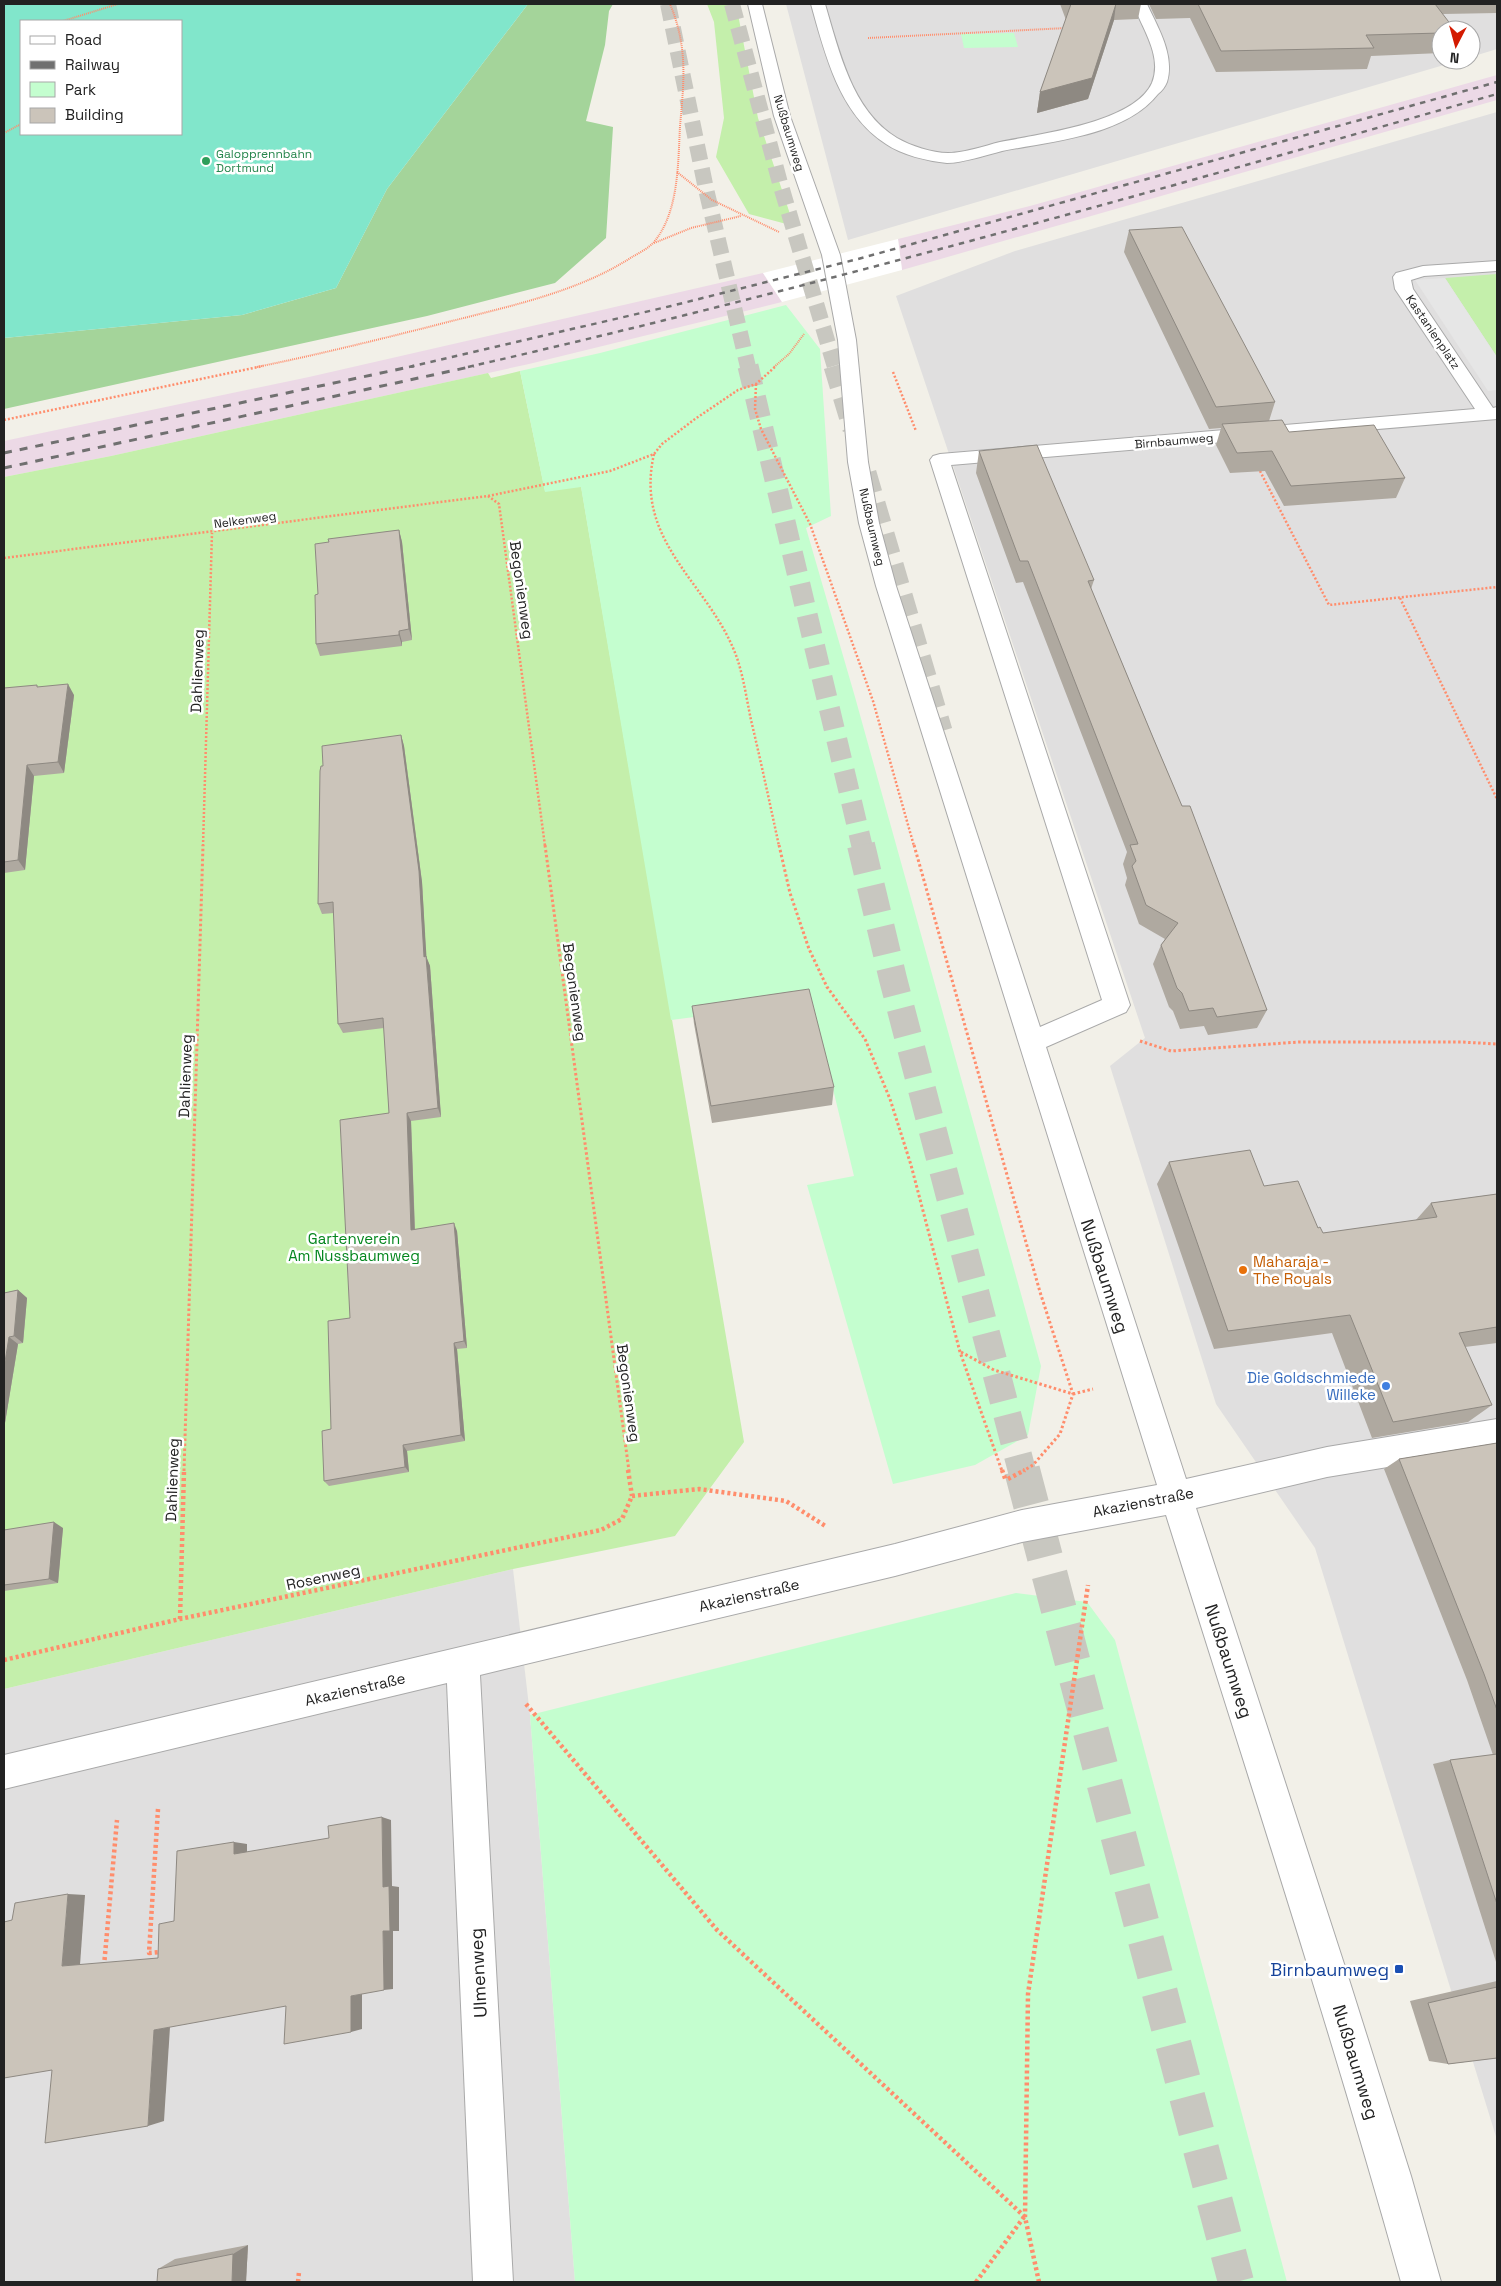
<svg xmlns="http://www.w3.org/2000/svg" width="1501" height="2286" font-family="'Space Grotesk',sans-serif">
  <rect width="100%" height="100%" fill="#f2f0e8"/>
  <g fill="#e0dfdf">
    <path d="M786 4H1497V49L1471 57V30H1441V60H1461L848 240Z"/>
    <path d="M1497 112V2140L1315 1548 1216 1404 1110 1066 1145 1038 896 296 1015 251Z"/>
    <path d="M513 1569 530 1715 575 2282H4V1689Z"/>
  </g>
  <g fill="#ecd9e6">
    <path d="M1497 75V100L902 270 898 239 1030 206Z"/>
    <path d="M763 273 782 302 529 364 111 456 4 477V441L309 377Z"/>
  </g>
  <g fill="#c4efab">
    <path d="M707 4H736L758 118 794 226 749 214 716 157 724 118 714 22Z"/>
    <path d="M1497 274V357L1445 278Z"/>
    <path d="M520 371 545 491 581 486 744 1442 675 1536 513 1569 4 1689V477L111 456 488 373 491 378Z"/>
  </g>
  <path fill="#a4d49a" d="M528 4H613L609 11 605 45 586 121 613 127 606 238 555 283 427 316 4 409V338L242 315 336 288 387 189Z"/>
  <g fill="#c4fecf">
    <path d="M1014 33 1018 47 964 48 961 34Z"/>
    <path d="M786 305 820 349 831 516 806 528 855 697 1041 1366 1028 1435 975 1465 893 1484 807 1185 854 1176 812 1002 671 1020 581 487 545 492 520 371 600 353Z"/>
    <path d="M1016 1593 1087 1602 1115 1640 1287 2282H575L530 1715Z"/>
  </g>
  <path fill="#81e6cb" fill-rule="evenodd" d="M4 4H528L387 189 336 288 242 315 4 338ZM21 21H181V134H21Z"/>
  <path fill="#e6e6e6" d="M1445 278 1497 357V390L1488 391 1415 280Z"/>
  <path fill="#fff" d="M898 239 902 270 782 302 763 273Z"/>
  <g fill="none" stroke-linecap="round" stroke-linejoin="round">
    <g stroke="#c8c7c0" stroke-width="16" stroke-dasharray="16 8" stroke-linecap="butt">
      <path d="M668 4 706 189 748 367"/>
      <path d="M732 4 780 183 835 367"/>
    </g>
    <g stroke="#c8c7c0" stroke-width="21" stroke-dasharray="21 11" stroke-linecap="butt">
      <path d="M748 366 862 846"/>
      <path d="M834 366 853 429"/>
      <path d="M866 473 942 731"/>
    </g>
    <path stroke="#c8c7c0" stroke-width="28" stroke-dasharray="28 14" stroke-linecap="butt" d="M861 845 893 979 1022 1471"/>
    <path stroke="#c8c7c0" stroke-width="36" stroke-dasharray="36 18" stroke-linecap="butt" d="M1022 1470 1236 2282"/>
    <defs>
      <g id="minor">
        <path d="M748 4H762L790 116 840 255 856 340 868 462 879 523 896 586 1040 1027 1102 1000 930 460 933 456 940 454 1475 409 1395 289 1393 277 1396 273 1423 266 1497 261V271L1424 276 1411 280 1413 289 1493 408 1497 407V419L951 465 1130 1005 1126 1012 1046 1047 1186 1479 1327 1447 1497 1419V1449L1327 1477 1196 1508 1347 1973 1411 2176 1441 2282H1401C1329 2024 1246 1770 1166 1515L1022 1542 895 1576 480 1675 513 2282H473L447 1683 4 1789V1755L895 1544 1022 1510 1157 1485 876 586 859 523 848 462 838 340 822 255 774 116Z"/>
        <path d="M811 4H825C839 51 852 111 897 138 911 146 932 153 948 153 965 153 984 146 1000 142 1039 134 1134 123 1152 83 1163 56 1142 28 1133 4H1147C1158 28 1175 55 1167 82 1165 87 1162 91 1158 94 1125 136 1052 141 1002 151 987 155 962 163 947 163 927 161 902 155 886 144 839 114 825 54 811 4Z"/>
      </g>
    </defs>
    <use href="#minor" stroke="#a9a9a9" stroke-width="2"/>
    <g stroke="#ff8d6c" stroke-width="2" stroke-dasharray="1 1" stroke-linecap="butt">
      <path d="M63 21 118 4"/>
      <path d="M868 38 1067 28"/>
      <path d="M4 133 21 124"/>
      <path d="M677 172 712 200 779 232"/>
      <path d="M654 243 691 228 741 216"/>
      <path d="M257 367C321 354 385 338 448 322 510 306 578 292 632 257 639 253 649 248 654 242 679 212 678 163 680 126 684 81 688 47 670 4"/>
      <path d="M774 367 789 354 804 334"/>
    </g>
    <g stroke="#ff8d6c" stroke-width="2.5" stroke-dasharray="2 2" stroke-linecap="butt">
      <path d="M893 372 916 431"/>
      <path d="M756 384 755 409 761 429 810 524 873 701 914 846"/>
      <path d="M4 420 263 366"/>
      <path d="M654 454C633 545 713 585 738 661 744 680 747 701 751 720 761 762 770 804 779 846"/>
      <path d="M1260 471 1329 605 1497 587"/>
      <path d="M488 496 499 504 545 846"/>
      <path d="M4 558 488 496 610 471 654 454 662 444 695 419 738 390 756 384 776 366"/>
      <path d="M1400 598 1497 799"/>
      <path d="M203 846 212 533"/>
    </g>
    <g stroke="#ff8d6c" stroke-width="3" stroke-dasharray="2.5 2.5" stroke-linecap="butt">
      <path d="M545 845 629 1471"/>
      <path d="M779 845 790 893 809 949 827 987 865 1039 890 1099 911 1165 960 1352 1002 1471"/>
      <path d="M914 845 1040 1292 1073 1394 1060 1434 1033 1465 1023 1471"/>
      <path d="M1140 1041 1171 1051 1299 1042H1461L1497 1044"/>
      <path d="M961 1352 994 1370 1073 1394 1093 1389"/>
      <path d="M184 1471 203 845"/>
    </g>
    <g stroke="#ff8d6c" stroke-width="4.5" stroke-dasharray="3 3" stroke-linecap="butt">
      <path d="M628 1470 632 1496"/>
      <path d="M1002 1470 1006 1481"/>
      <path d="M1008 1479 1025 1470"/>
      <path d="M632 1496 699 1489 786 1501 827 1527"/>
      <path d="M180 1619 184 1470"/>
      <path d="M4 1660 180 1619 601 1530 622 1519 632 1496"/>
      <path d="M526 1704 717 1930 1025 2217"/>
      <path d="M158 1809 149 1953 161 1952"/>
      <path d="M104 1966 117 1820"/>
      <path d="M298 2282 299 2272"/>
      <path d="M976 2282 1024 2217"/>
      <path d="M1039 2282 1025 2217 1028 1994 1088 1585"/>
    </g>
    <use href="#minor" fill="#fff" fill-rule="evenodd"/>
    <g stroke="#707070" stroke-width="2.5" stroke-dasharray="5.5 5.5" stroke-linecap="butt">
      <path d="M409 367 671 306 858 259 1497 82"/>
      <path d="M468 367C814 288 1155 191 1497 94"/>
    </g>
    <g stroke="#707070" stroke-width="3" stroke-dasharray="8 8" stroke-linecap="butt">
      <path d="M4 453 414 366"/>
      <path d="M4 468 474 366"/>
    </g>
  </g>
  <g fill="#afa9a0">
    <path d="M1060 4H1141L1138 19 1114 20 1088 99 1037 113 1040 92 1066 20Z"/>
    <path d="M1149 4H1497V13L1443 14 1441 30V53L1371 56 1367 69 1216 72 1190 18 1156 19Z"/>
    <path d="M1129 230 1275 402 1269 421 1289 432 1405 478 1396 498 1284 506 1265 471 1230 473 1216 445 1221 428 1209 429 1124 252Z"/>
    <path d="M979 451 1094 580 1091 589 1267 1010 1257 1028 1208 1035 1204 1026 1180 1029 1173 1011 1169 1007 1153 964 1161 945 1165 939 1139 924 1125 885 1127 878 1123 864 1127 852 1023 582 1016 583 976 473Z"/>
    <path d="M399 530 402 542 412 640 402 642V646L320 656 316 644 329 542Z"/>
    <path d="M38 687 74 695 64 773 34 776 25 870 4 873V688Z"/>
    <path d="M401 735 404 746 422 882 426 956 430 966 441 1117 411 1121 415 1229 457 1231 467 1348 457 1349 465 1441 407 1451 409 1472 329 1486 324 1481 331 1429 350 1318 389 1113 384 1028 343 1033 338 1024 334 913 322 914 318 904 323 766Z"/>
    <path d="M692 1006 834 1087 832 1105 712 1123 694 1024Z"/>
    <path d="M1169 1162 1264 1186 1318 1228 1323 1233 1415 1221 1431 1203 1497 1194V1343L1465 1347 1492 1405 1468 1422 1372 1438 1332 1333 1214 1349 1157 1184Z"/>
    <path d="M18 1290 27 1298 23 1343 18 1344 4 1429V1293Z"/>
    <path d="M1497 1443V1965L1433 1764 1450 1760 1493 1755 1467 1680 1384 1469 1399 1459Z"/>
    <path d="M63 1528 58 1583 4 1591V1530Z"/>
    <path d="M1497 1981V2058L1448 2064 1429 2061 1410 2001Z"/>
    <path d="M248 2245 246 2282 158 2269 175 2259Z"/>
  </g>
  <g fill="#8e8982">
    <path d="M1116 4 1114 20 1088 99 1037 113 1040 92Z"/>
    <path d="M399 530 402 542 412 640 409 629Z"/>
    <path d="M399 631 402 642V646L399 635Z"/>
    <path d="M68 684 74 695 64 773 58 762Z"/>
    <path d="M401 735 404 746 422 882 427 966 424 957Z"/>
    <path d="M27 765 34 776 25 870 18 860Z"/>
    <path d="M426 956 430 966 441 1117 438 1108Z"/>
    <path d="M407 1113 411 1121 415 1238 411 1230Z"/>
    <path d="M454 1223 457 1231 467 1348 464 1341Z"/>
    <path d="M18 1290 27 1298 23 1343 14 1336Z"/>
    <path d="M9 1337 18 1344 4 1429V1368Z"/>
    <path d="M454 1343 457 1349 465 1441 461 1435Z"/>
    <path d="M403 1445 407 1451 409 1472 405 1467Z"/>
    <path d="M54 1522 63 1528 58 1583 49 1579Z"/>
    <path d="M382 1817 391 1820 392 1886 399 1887V1931H390L383 1887Z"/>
    <path d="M234 1842 247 1844V1856L234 1854Z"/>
    <path d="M68 1894 85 1895 80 1965 62 1966Z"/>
    <path d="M383 1931H393V1989L384 1990Z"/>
    <path d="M362 1994V2029L351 2032V1996Z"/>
    <path d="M170 2027 164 2121 148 2126 154 2030Z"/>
    <path d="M248 2245 246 2282H232L233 2254Z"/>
  </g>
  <g fill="#cbc4ba" stroke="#8e8982">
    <path d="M1071 4H1116L1092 78 1040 92Z"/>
    <path d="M1198 4H1435L1455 30H1441V33L1366 35 1374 48 1221 51Z"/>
    <path d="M1182 227 1275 402 1216 407 1129 230Z"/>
    <path d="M1282 420 1289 432 1374 425 1405 478 1291 486 1272 451 1237 453 1222 424Z"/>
    <path d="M1037 445 1094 580 1088 581 1154 740 1182 806H1190L1267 1010 1217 1017 1213 1008 1189 1011 1182 993 1177 988 1161 945 1178 923 1146 905 1132 866 1136 861 1130 845 1138 844 1028 561H1020L979 451Z"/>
    <path d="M399 530 409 629 399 631V635L316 644 315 595 318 594 315 544 329 542 328 539Z"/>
    <path d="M68 684 58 762 27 765 18 860 4 862V688L37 685V687Z"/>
    <path d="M401 735 419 871 424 957 426 956 438 1108 407 1113 411 1230 454 1223 464 1341 454 1343 461 1435 403 1445 405 1467 324 1481 322 1431 331 1429 328 1321 350 1318 340 1120 389 1113 383 1018 338 1024 333 902 318 904 320 771 321 766H323L322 746Z"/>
    <path d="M809 989 834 1087 711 1106 692 1006Z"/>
    <path d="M1250 1150 1264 1186 1298 1181 1318 1228 1320 1227 1323 1233 1437 1217 1431 1203 1497 1194V1327L1459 1333 1492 1405 1393 1422 1350 1315 1228 1331 1169 1162Z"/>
    <path d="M18 1290 14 1336 9 1337 4 1368V1293Z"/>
    <path d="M1497 1443V1710L1484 1674 1399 1459Z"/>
    <path d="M54 1522 49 1579 4 1585V1530Z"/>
    <path d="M1497 1754V1904L1450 1760Z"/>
    <path d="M382 1817 383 1887 389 1886 390 1931H383L384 1990 351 1996V2032L284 2044 286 2006 154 2030 148 2126 45 2143 52 2070 4 2078V1922L12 1920 15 1903 68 1894 62 1966 158 1958 159 1924 174 1921 177 1851 234 1842V1854L329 1838 328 1826Z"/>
    <path d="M1497 1987V2058L1448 2064 1428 2003Z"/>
    <path d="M233 2254 232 2282H157L158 2269Z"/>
  </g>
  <circle fill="#2e9e5b" stroke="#fff" stroke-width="2" cx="206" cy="161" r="5"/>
  <circle fill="#e8710a" stroke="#fff" stroke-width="2" cx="1243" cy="1270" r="5"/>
  <circle fill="#3f7fe0" stroke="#fff" stroke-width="2" cx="1386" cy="1386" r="5"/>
  <rect fill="#1a4fb4" stroke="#fff" stroke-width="2" x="1394" y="1964" width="10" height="10" rx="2.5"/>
  <g text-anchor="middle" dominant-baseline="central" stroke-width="5" stroke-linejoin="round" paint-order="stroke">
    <g font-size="12" fill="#222" stroke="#fff">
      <text transform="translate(789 133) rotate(73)">Nußbaumweg</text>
      <text transform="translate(1433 332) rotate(56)">Kastanienplatz</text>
      <text transform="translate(1174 441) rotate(-5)">Birnbaumweg</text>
      <text transform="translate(245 520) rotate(-8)">Nelkenweg</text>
      <text transform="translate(872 527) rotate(77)">Nußbaumweg</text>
    </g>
    <g font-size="12" fill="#27864d" stroke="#fff" text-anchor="start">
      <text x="216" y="154">Galopprennbahn<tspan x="216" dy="14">Dortmund</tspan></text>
    </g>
    <g font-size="15" fill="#222" stroke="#fff">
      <text transform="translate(522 590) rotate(82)">Begonienweg</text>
      <text transform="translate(197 671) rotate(-88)">Dahlienweg</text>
      <text transform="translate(575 992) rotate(82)">Begonienweg</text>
      <text transform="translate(185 1076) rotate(-88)">Dahlienweg</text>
      <text transform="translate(629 1393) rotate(82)">Begonienweg</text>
      <text transform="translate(172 1480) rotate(-88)">Dahlienweg</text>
      <text transform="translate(1143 1502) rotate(-11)">Akazienstraße</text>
      <text transform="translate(323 1577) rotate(-12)">Rosenweg</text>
      <text transform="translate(749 1595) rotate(-13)">Akazienstraße</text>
      <text transform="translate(355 1689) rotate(-13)">Akazienstraße</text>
    </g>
    <g font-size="15" fill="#04861e" stroke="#fff">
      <text x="354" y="1238">Gartenverein<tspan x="354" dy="17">Am Nussbaumweg</tspan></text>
    </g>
    <g font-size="15" fill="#c56008" stroke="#fff" text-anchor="start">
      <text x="1253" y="1261">Maharaja -<tspan x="1253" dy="17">The Royals</tspan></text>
    </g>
    <g font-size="15" fill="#366cbe" stroke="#fff" text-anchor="end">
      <text x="1376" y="1377">Die Goldschmiede<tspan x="1376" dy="17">Willeke</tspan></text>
    </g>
    <g font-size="18" fill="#222" stroke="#fff">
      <text transform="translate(1105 1276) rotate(72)">Nußbaumweg</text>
      <text transform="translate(1229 1661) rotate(72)">Nußbaumweg</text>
      <text transform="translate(478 1973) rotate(-93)">Ulmenweg</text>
      <text transform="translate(1356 2062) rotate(73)">Nußbaumweg</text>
    </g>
    <g font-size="18" fill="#164399" stroke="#fff" text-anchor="end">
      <text x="1389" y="1969">Birnbaumweg</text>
    </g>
  </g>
  <rect width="1501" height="2286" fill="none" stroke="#222222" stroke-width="10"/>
  <rect x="20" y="20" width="162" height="115" fill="#ffffff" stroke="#a7a7a7"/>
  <rect x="30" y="36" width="25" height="8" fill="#ffffff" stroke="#a7a7a7"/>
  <text x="65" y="45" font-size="15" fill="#222222">Road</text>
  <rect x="30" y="61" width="25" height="8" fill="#707070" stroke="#a7a7a7"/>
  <text x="65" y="70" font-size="15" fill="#222222">Railway</text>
  <rect x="30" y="82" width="25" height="15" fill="#c4fecf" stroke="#a7a7a7"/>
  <text x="65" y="95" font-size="15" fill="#222222">Park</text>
  <rect x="30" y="108" width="25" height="15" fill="#cbc4ba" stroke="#a7a7a7"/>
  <text x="65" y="120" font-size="15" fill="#222222">Building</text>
  <g transform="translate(1456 45) rotate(186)"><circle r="24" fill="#ffffff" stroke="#a7a7a7"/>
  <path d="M0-4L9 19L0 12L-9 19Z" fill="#d31a00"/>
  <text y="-8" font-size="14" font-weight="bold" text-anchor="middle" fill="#222222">N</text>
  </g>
</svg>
